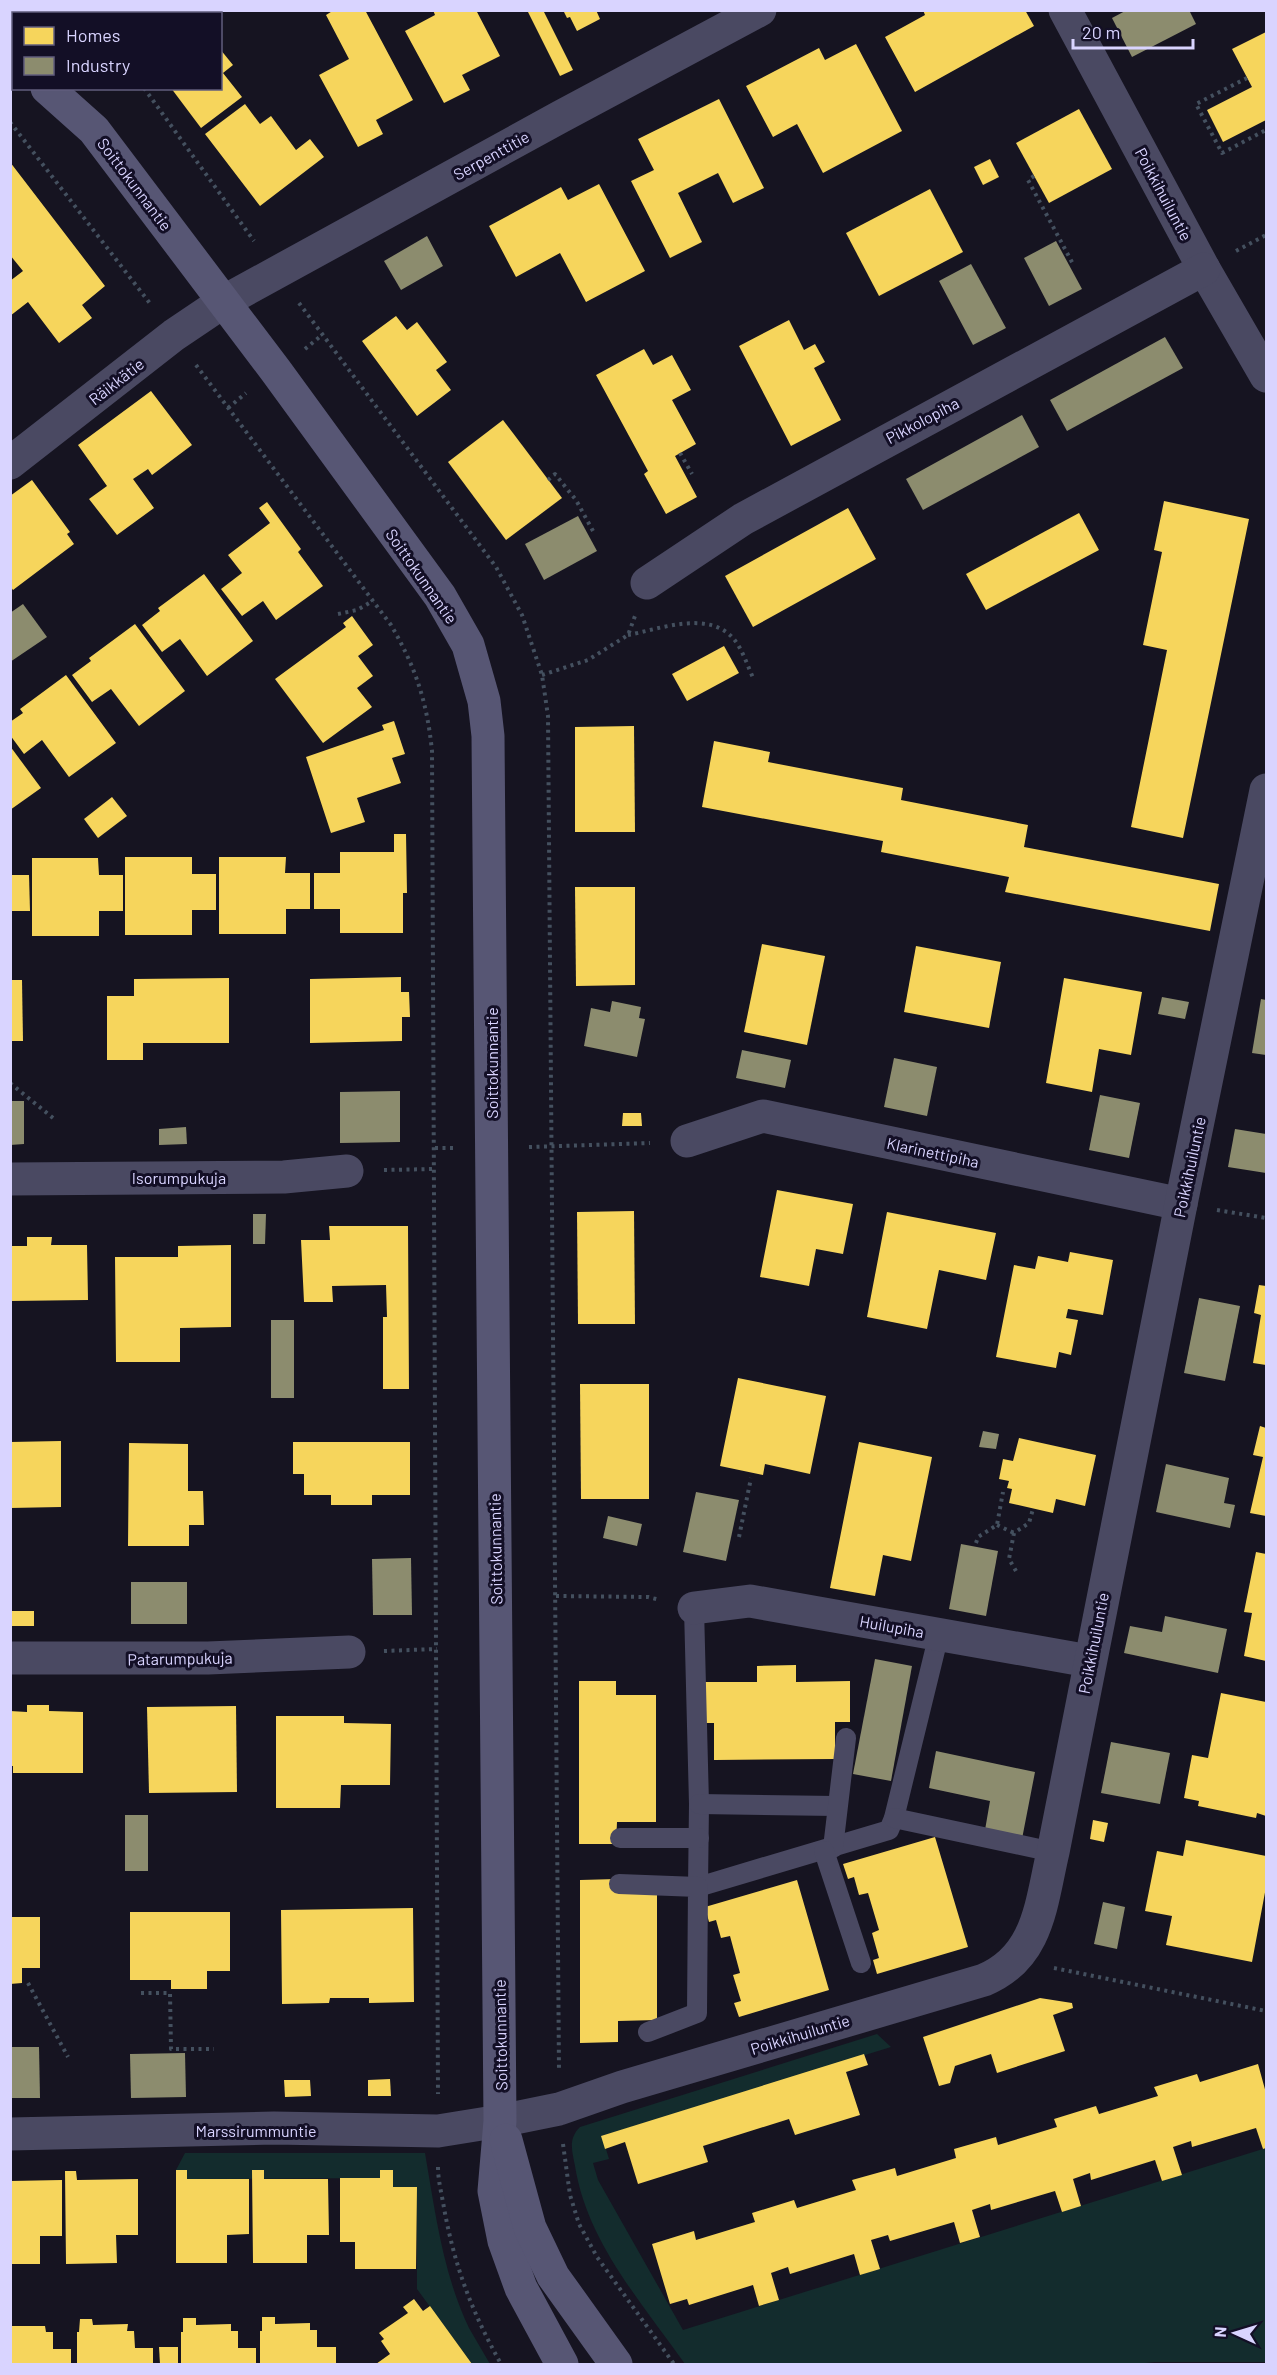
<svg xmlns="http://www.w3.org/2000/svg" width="1277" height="2375" font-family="Barlow,sans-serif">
  <rect width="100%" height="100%" fill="#161421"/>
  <g fill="#132c2d">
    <path d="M877 2034 891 2047 602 2136 609 2159 593 2163 598 2180 683 2330 1266 2148V2362H1155L1135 2364H685C642 2303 587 2242 575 2166 572 2150 568 2139 580 2127Z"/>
    <path d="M185 2153H425C435 2211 443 2274 469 2328 476 2340 483 2352 490 2364H472L417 2289V2188L393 2187V2170H380V2178L187 2179V2170H176Z"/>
  </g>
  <g fill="#f6d55c">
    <path d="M334 10H365L413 100 376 120 383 134 358 147 319 75 349 59 326 15Z"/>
    <path d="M433 10H476L500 56 462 75 470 90 444 103 405 31 435 15Z"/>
    <path d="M527 10H543L573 70 560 76Z"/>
    <path d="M563 10H596L600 19 577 31 570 17 567 18Z"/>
    <path d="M923 10H1025L1034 26 915 92 885 37 925 15Z"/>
    <path d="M1266 32V120L1223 142 1207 110 1252 87 1232 49Z"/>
    <path d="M856 44 902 131 823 173 797 124 773 137 746 86 819 48 825 60Z"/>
    <path d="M220 49 233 65 223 73 242 97 201 128 171 88H220Z"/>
    <path d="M719 99 764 188 733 203 718 173 678 193 702 242 670 258 631 181 654 170 638 139Z"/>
    <path d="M245 104 260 124 271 116 296 150 310 139 324 157 260 206 205 134Z"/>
    <path d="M1079 109 1112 169 1049 203 1016 143Z"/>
    <path d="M990 159 999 177 983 185 974 167Z"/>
    <path d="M10 162 105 286 82 305 92 318 59 343 28 302 10 316V281L23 271 10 255Z"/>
    <path d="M599 184 645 271 586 302 560 253 516 277 489 226 561 187 568 200Z"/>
    <path d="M930 189 963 252 879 296 846 233Z"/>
    <path d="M396 316 407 330 417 322 447 362 436 370 451 390 417 416 362 341Z"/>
    <path d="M789 320 804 350 815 344 825 362 814 368 841 420 791 446 739 346Z"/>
    <path d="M644 349 653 365 672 355 691 390 672 400 696 444 675 456 697 497 666 514 644 474 648 471 596 375Z"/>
    <path d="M151 391 192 445 152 475 148 469 133 479 154 508 117 535 89 499 107 486 78 445Z"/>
    <path d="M503 420 562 498 506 540 448 462Z"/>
    <path d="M32 480 70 532 67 534 74 544 13 590 10 586V496Z"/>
    <path d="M1164 501 1249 519 1183 838 1131 827 1167 650 1143 645 1162 552 1154 550Z"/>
    <path d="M267 502 301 549 298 552 323 586 276 620 263 601 242 616 221 589 242 573 228 555 270 523 259 508Z"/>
    <path d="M848 508 876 559 753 627 725 576Z"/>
    <path d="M1079 513 1099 550 986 610 966 574Z"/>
    <path d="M204 574 253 641 207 676 180 639 162 652 142 625 160 611 158 608Z"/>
    <path d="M352 616 373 645 358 656 373 676 357 688 372 707 323 743 275 679 346 627 343 623Z"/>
    <path d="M135 624 185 691 139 726 111 689 92 702 72 675 91 661 89 658Z"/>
    <path d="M724 646 739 673 687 701 672 674Z"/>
    <path d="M66 675 116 743 69 777 42 740 24 754 10 735V722L23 713 20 709Z"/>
    <path d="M394 721 405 754 392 758 401 783 357 798 365 822 331 833 306 757 384 730 382 725Z"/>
    <path d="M634 726 635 832H575V727Z"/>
    <path d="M714 741 770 752 768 762 903 788 901 800 1028 825 1024 847 1219 884 1210 931 1005 892 1009 877 881 852 883 841 702 807Z"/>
    <path d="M10 746 41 788 10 810Z"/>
    <path d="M112 797 127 816 98 838 84 819Z"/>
    <path d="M394 834H406L407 893H403V933H340V909H314V873H340V852H394Z"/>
    <path d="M125 857H192V874H216V910H192V935H125Z"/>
    <path d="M219 857H286L285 873H310V909H286V934H219Z"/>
    <path d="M32 858H98L99 875H123V911H99V936H32Z"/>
    <path d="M10 875H29L30 911H10Z"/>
    <path d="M575 887H635V985L576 986Z"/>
    <path d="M762 944 825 956 807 1045 744 1032Z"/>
    <path d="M916 946 1001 962 989 1028 904 1012Z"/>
    <path d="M401 977V992H409L410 1017H402V1041L310 1043V979Z"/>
    <path d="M229 978V1043H143V1060H107V996H134V979Z"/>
    <path d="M1064 978 1142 992 1131 1055 1099 1049 1092 1092 1046 1083Z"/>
    <path d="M10 980H22L23 1041H10Z"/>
    <path d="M623 1113H641L642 1126H622Z"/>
    <path d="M777 1190 853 1204 843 1254 816 1249 809 1286 760 1277Z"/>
    <path d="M634 1211 635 1324H578L577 1212Z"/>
    <path d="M887 1212 996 1233 986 1280 939 1270 927 1329 867 1317Z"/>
    <path d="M329 1226H408L409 1389H383V1317H387L386 1285 332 1286 333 1302H304L301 1240H330Z"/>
    <path d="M27 1237H52L51 1245H87L88 1300 10 1301V1246H27Z"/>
    <path d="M231 1245V1327L180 1328V1362H116L115 1257H178V1246Z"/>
    <path d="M1070 1252 1113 1260 1103 1315 1068 1309 1066 1318 1078 1320 1071 1355 1059 1352 1056 1368 996 1357 1014 1265 1035 1269 1038 1256 1068 1262Z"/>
    <path d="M1259 1285 1266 1286V1365L1253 1363 1261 1315 1254 1313Z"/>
    <path d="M738 1378 826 1396 810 1474 765 1464 763 1475 720 1466Z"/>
    <path d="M580 1384H649V1499H581Z"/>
    <path d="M1260 1426 1266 1428V1516L1250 1513 1263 1457 1253 1455Z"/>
    <path d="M1019 1438 1096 1455 1085 1506 1056 1499 1053 1513 1009 1503 1012 1489 1007 1488 1009 1481 999 1479 1003 1459 1013 1461Z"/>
    <path d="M61 1441V1507L10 1508V1442Z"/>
    <path d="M293 1442H410V1495H372V1505H331V1495H304V1474H293Z"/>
    <path d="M859 1442 932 1457 911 1561 883 1555 875 1596 830 1588Z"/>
    <path d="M129 1443 188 1444V1491H203L204 1525H189V1546H128Z"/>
    <path d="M1256 1552 1266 1554V1661L1244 1656 1252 1613 1244 1612Z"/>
    <rect x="10" y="1611" width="24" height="15"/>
    <path d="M796 1665V1682L850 1681V1722H835V1759L714 1760V1723H700V1682H757V1666Z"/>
    <path d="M579 1681H616V1695H656V1822H617L616 1844H579Z"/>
    <path d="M1221 1693 1266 1702V1816L1257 1813 1256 1818 1198 1806 1199 1801 1184 1798 1192 1755 1208 1758Z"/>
    <path d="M27 1705H49V1711L83 1712V1773H13V1766H10V1711L27 1712Z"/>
    <path d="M236 1706 237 1792 149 1793 147 1707Z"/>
    <path d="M276 1716H344V1723L391 1724 390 1785H341L340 1808H276Z"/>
    <path d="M1093 1820 1108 1823 1104 1842 1090 1839Z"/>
    <path d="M935 1837 968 1947 877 1974 873 1960 879 1958 872 1933 879 1930 868 1893 859 1895 854 1877 848 1879 843 1864Z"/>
    <path d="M1186 1840 1266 1856V1887L1252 1962 1166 1945 1172 1916 1145 1911 1157 1851 1183 1856Z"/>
    <path d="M617 1879V1893H657V2020L618 2021V2042L580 2043V1880Z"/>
    <path d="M797 1880 829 1990 739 2017 734 2003 741 2001 733 1975 740 1973 730 1936 721 1938 716 1920 709 1922 705 1907Z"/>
    <path d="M413 1908 414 2002 369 2003V1998H330L329 2003 282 2004 281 1910Z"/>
    <path d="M130 1912H230V1971H207V1989H171V1980H130Z"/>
    <path d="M10 1917H40V1968H22V1983L10 1984Z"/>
    <path d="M1040 1998 1072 2003 1073 2008 1053 2015 1065 2051 997 2073 991 2054 955 2066 950 2083 939 2086 923 2037Z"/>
    <path d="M864 2054 868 2065 846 2072 860 2115 795 2135 789 2119 703 2146 708 2162 638 2184 625 2142 605 2149 601 2136Z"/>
    <path d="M1258 2064 1266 2093V2148L1263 2149 1256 2128 1192 2147 1191 2141 1173 2147 1182 2175 1162 2181 1155 2160 1091 2180 1090 2173 1073 2179 1081 2206 1062 2212 1055 2191 991 2210 990 2204 972 2210 980 2237 960 2243 954 2222 890 2241 888 2235 871 2240 880 2269 860 2275 854 2254 790 2274 788 2267 771 2273 779 2300 759 2306 753 2285 689 2305 687 2299 670 2304 652 2244 694 2231 696 2240 755 2222 752 2213 794 2200 797 2208 856 2190 852 2180 895 2168 897 2176 956 2158 954 2149 996 2137 998 2145 1057 2127 1054 2119 1096 2106 1099 2114 1158 2096 1154 2087 1197 2074 1200 2082Z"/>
    <path d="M390 2079 391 2096H368V2080Z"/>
    <path d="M284 2080H310L311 2096 285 2097Z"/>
    <path d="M176 2170H187V2179H249V2234L227 2235V2263H176Z"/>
    <path d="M252 2170H264V2179H328L329 2235H307V2263H253Z"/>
    <path d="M380 2170H393V2187H417L416 2269H355V2242H340V2178H380Z"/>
    <path d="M65 2171H76L77 2180 138 2179V2235H116L117 2263 66 2264Z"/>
    <path d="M62 2180V2236H40V2264H10V2181Z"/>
    <path d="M414 2299 423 2311 430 2306 472 2364H376L390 2354 381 2341 384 2339 379 2333 408 2313 403 2307Z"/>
    <path d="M262 2317H275V2324L310 2323V2330H317V2347H336V2364H260V2331H262Z"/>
    <path d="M183 2318H196V2325L231 2324V2331H238V2348H256V2364H181V2332H183Z"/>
    <path d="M80 2319H92L93 2325 128 2324 127 2331H134L135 2348H153V2364H77V2332H79Z"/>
    <path d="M10 2326H45L46 2332H53V2349H71V2364H10Z"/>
    <path d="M159 2347H178V2364H160Z"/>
  </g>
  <g fill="#8c8c6e">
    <path d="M1127 10H1189L1196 24 1132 57 1112 18Z"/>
    <path d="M427 236 443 266 401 290 384 261Z"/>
    <path d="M1056 241 1082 289 1049 306 1024 258Z"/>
    <path d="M971 264 1006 328 973 345 939 281Z"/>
    <path d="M1165 337 1183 368 1067 431 1050 400Z"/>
    <path d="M1022 415 1039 447 923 510 906 479Z"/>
    <path d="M578 516 597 551 544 580 525 544Z"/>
    <path d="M23 604 47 637 10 662V613Z"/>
    <path d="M1162 997 1189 1002 1185 1019 1158 1014Z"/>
    <path d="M1261 999 1266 1000V1055L1252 1053Z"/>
    <path d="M612 1001 641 1007 639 1018 645 1019 637 1057 584 1046 591 1008 610 1012Z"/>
    <path d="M742 1050 791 1060 785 1088 736 1078Z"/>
    <path d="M894 1058 937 1067 927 1116 884 1107Z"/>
    <path d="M400 1091V1142L340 1143V1092Z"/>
    <path d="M1100 1095 1140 1103 1129 1158 1089 1150Z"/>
    <path d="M10 1101H24V1144L10 1145Z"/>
    <path d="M186 1127 187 1144 159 1145V1129Z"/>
    <path d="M1235 1129 1266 1134V1173L1228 1167Z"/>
    <path d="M253 1214H266L265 1244H253Z"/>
    <path d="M1199 1298 1240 1306 1225 1381 1184 1373Z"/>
    <rect x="271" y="1320" width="23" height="78"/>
    <path d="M983 1431 999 1434 996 1449 979 1447Z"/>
    <path d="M1166 1464 1229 1478 1224 1503 1235 1505 1230 1528 1156 1512Z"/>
    <path d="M696 1492 739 1500 726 1561 683 1552Z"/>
    <path d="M608 1516 642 1524 637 1546 603 1538Z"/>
    <path d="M961 1544 998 1551 986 1616 949 1609Z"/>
    <path d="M411 1558 412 1615H373L372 1559Z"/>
    <rect x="131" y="1582" width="56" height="42"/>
    <path d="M1165 1616 1227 1629 1218 1673 1124 1653 1130 1626 1162 1632Z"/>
    <path d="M875 1659 912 1666 891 1781 853 1774Z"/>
    <path d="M1111 1742 1170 1753 1160 1804 1101 1793Z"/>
    <path d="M936 1751 1035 1772 1022 1839 985 1830 990 1801 929 1788Z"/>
    <rect x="125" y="1815" width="23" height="56"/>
    <path d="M1103 1902 1125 1907 1117 1949 1094 1944Z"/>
    <path d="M10 2047H39L40 2098H10Z"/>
    <path d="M185 2053 186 2097 131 2098 130 2054Z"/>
  </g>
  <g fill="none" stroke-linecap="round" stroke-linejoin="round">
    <g stroke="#44505f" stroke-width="4" stroke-dasharray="3 4.5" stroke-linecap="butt">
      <path d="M88 10 90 14"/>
      <path d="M1247 78 1196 104 1222 153 1266 130"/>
      <path d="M144 88 254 241"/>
      <path d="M10 122 152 306"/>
      <path d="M1034 176 1028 180 1073 264"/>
      <path d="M1236 251 1266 235"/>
      <path d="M299 303 496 567 522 615 542 675 548 716 559 2071"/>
      <path d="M305 349 322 335"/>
      <path d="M196 365 391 625C416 668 427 702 432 751L438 2094"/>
      <path d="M228 408 246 393"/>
      <path d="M680 453 692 474"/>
      <path d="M548 480 555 474 576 500 593 531"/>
      <path d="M338 614 357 610 373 601"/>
      <path d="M628 635C660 629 707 610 733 638 742 648 748 667 754 680"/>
      <path d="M542 675 588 660 628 635 635 616"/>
      <path d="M10 1083 53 1118"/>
      <path d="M529 1147 650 1143"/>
      <path d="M435 1148H456"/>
      <path d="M384 1170 435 1169"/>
      <path d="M1217 1210 1266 1218"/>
      <path d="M997 1525 1014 1533"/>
      <path d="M739 1537 751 1478"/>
      <path d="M976 1543 978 1537 997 1525 1003 1492"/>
      <path d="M1016 1571 1009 1559 1014 1533 1029 1523 1033 1509"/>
      <path d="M556 1596 648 1597 660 1600"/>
      <path d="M384 1651 437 1649"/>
      <path d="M1054 1968 1266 2011"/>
      <path d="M28 1983 68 2057"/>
      <path d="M141 1993H170L171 2049H214"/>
      <path d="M563 2144 570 2195 579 2224 597 2257 674 2364"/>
      <path d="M438 2167C438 2181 442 2195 444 2208 455 2268 472 2312 501 2364"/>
    </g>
    <g stroke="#4a4962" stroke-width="20">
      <path d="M694 1608 699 1804 698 1887 889 1830 894 1818 939 1634"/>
      <path d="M699 1804 836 1806"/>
      <path d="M894 1818 1053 1852"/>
      <path d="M620 1838H699"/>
      <path d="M833 1848 846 1738"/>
      <path d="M824 1851 861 1963"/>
      <path d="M619 1884 698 1887 697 2013 648 2032"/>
    </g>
    <g stroke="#4a4962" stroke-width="33">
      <path d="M1065 10 1204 269 1266 376"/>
      <path d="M10 463 174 335 223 302 560 117 760 10"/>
      <path d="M647 583 743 519 1204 269"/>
      <path d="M687 1141 763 1116 1181 1204"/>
      <path d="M10 1179 284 1177 347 1171"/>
      <path d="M694 1608 750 1601 1089 1661"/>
      <path d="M10 1658H208L349 1652"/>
      <path d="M10 2134 274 2128 438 2131 500 2121 559 2109 622 2087 984 1980C1039 1957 1041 1903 1053 1852L1181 1204 1266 790"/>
    </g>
    <g stroke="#575674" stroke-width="33">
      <path d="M38 10 39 14"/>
      <path d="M10 54 14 57"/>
      <path d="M47 88 94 130 276 371 440 596 468 645 484 701 488 736 500 2121 494 2191 504 2241 521 2288 562 2364"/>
      <path d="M506 2140 530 2228 553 2276 616 2364"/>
    </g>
  </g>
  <g text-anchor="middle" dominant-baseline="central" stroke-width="6" stroke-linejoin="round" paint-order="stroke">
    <g font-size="16" fill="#d9d4ff" stroke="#130f26">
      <text transform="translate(491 155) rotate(-29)">Serpenttitie</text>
      <text transform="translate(135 184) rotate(53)">Soittokunnantie</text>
      <text transform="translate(1164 194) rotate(62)">Poikkihuiluntie</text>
      <text transform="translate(116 381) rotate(-38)">Räikkätie</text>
      <text transform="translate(922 420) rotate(-28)">Pikkolopiha</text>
      <text transform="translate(422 576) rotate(55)">Soittokunnantie</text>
      <text transform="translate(491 1063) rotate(-90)">Soittokunnantie</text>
      <text transform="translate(933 1152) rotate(12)">Klarinettipiha</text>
      <text transform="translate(1189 1167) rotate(-78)">Poikkihuiluntie</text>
      <text x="179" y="1177">Isorumpukuja</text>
      <text transform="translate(495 1549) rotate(-91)">Soittokunnantie</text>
      <text transform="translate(892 1626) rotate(10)">Huilupiha</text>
      <text transform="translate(1093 1643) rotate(-79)">Poikkihuiluntie</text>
      <text transform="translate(180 1658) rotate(-1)">Patarumpukuja</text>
      <text transform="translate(800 2034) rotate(-17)">Poikkihuiluntie</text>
      <text transform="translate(500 2035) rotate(-91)">Soittokunnantie</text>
      <text x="256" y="2130">Marssirummuntie</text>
    </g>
  </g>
  <rect width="1277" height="2375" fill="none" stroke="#d9d4ff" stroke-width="24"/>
  <rect x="12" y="12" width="210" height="78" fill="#130f26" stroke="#625e7d" stroke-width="1.5"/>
  <rect x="24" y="27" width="30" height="18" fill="#f6d55c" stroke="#625e7d" stroke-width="1.5"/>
  <text x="66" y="42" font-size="18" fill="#d9d4ff">Homes</text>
  <rect x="24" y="57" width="30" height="18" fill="#8c8c6e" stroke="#625e7d" stroke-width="1.5"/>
  <text x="66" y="72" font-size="18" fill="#d9d4ff">Industry</text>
  <g transform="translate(1235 2333) rotate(274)" stroke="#130f26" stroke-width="4.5" paint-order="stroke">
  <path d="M0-4.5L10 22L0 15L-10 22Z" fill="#d9d4ff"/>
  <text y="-9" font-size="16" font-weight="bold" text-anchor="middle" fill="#d9d4ff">N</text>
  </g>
  <path d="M1073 39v9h120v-9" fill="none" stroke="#d9d4ff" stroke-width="3"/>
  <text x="1082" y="39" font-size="18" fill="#d9d4ff" stroke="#130f26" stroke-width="4.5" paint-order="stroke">20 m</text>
</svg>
